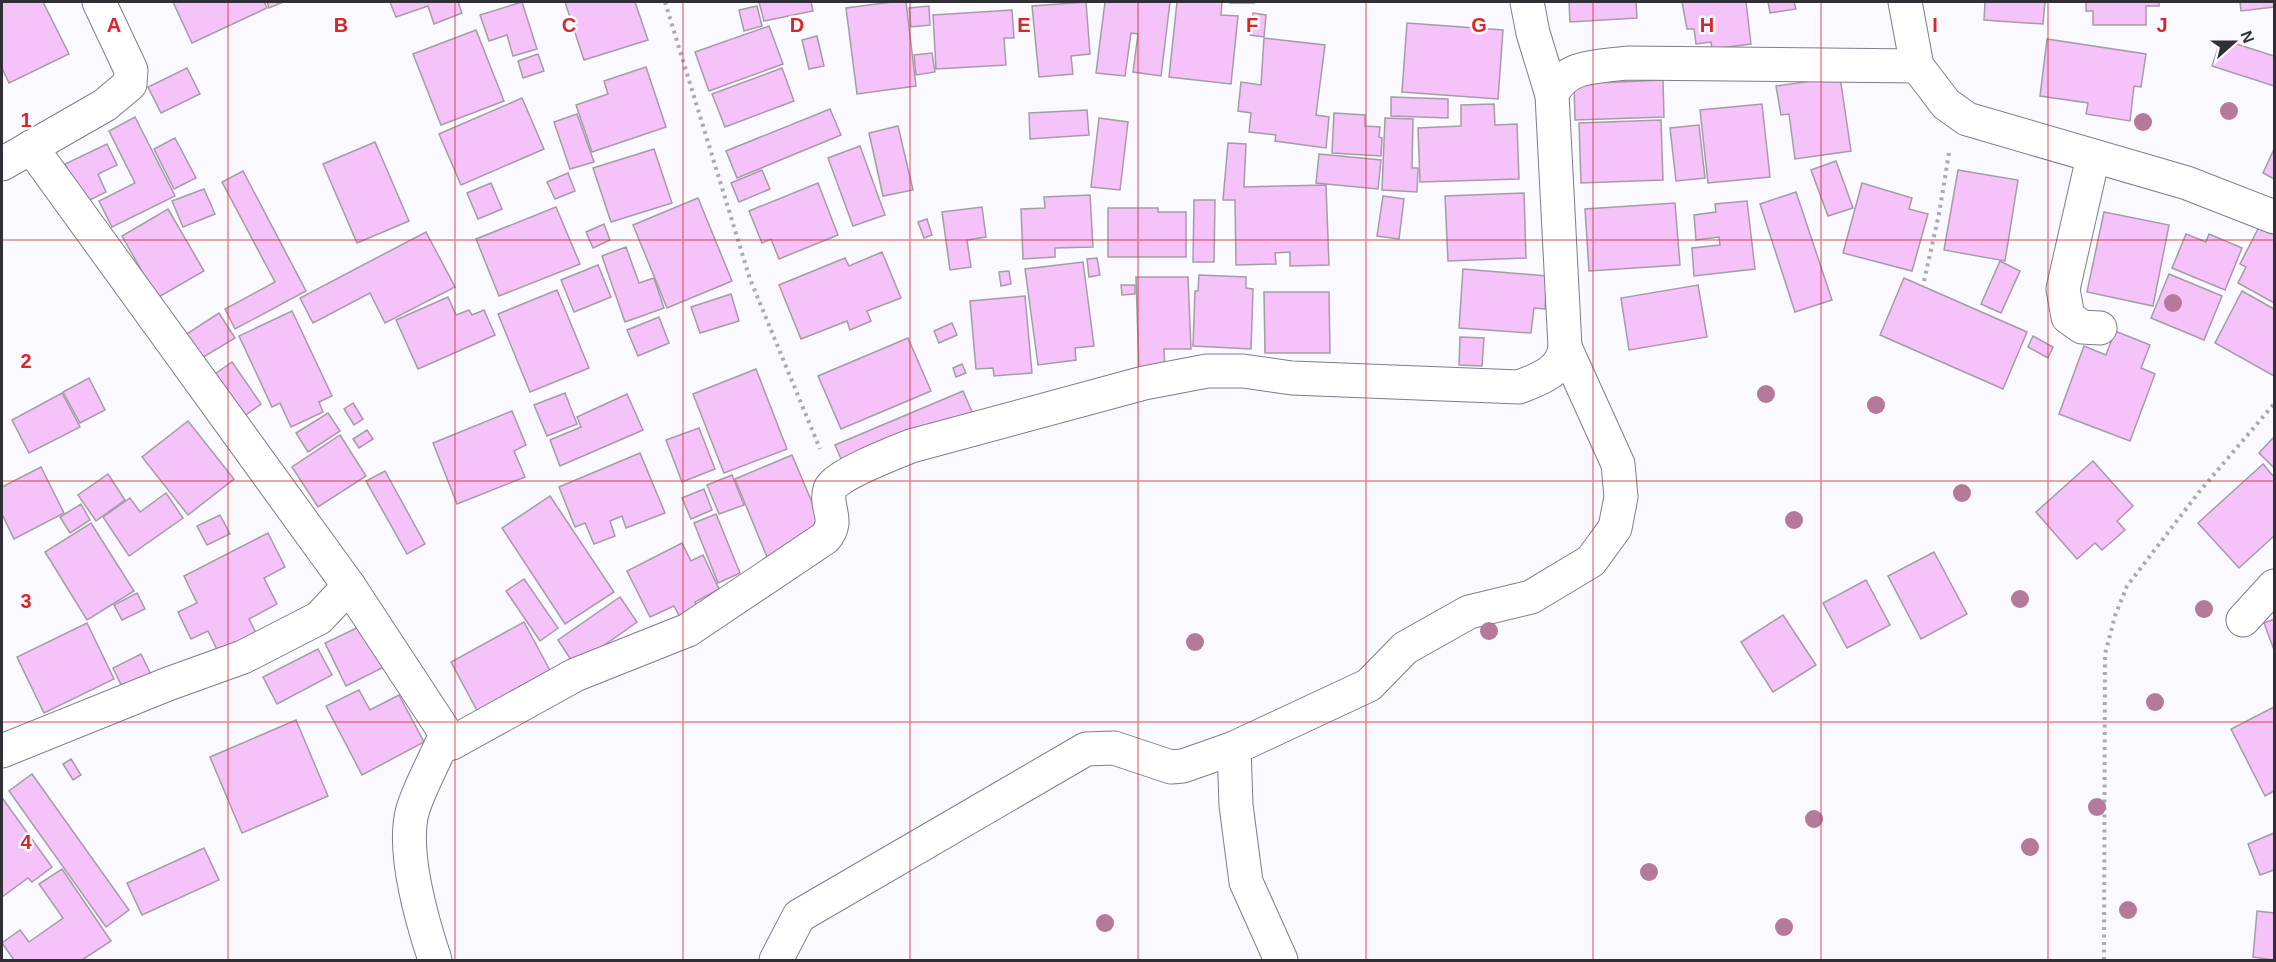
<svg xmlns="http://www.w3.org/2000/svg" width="2276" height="962" font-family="Arial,sans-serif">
  <rect width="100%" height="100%" fill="#f9f9ff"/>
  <g fill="#f5c2fa" stroke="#a69ca7" stroke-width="1.5">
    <path d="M2 2H43L69 54 9 83 2 68Z"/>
    <path d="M173 2H264L267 8 192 43Z"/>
    <path d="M267 2H283L269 8Z"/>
    <path d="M390 2H458L462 13 434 24 428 6 396 17Z"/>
    <path d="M522 2 537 49 513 56 507 35 489 41 480 15Z"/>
    <path d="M565 2H635L648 40 584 60Z"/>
    <path d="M759 2H811L813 11 764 21Z"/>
    <path d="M892 2H906L916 86 857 94 846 8Z"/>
    <path d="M1086 2 1090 54 1071 56 1073 74 1039 77 1032 6Z"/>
    <path d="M1105 2H1170L1161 76 1133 72 1138 34 1131 33 1125 76 1096 73Z"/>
    <path d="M1177 2H1222L1221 15 1238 16 1231 84 1169 77Z"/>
    <rect x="1230" y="2" width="24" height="1"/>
    <path d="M1569 2H1636L1637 18 1570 22Z"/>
    <path d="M1682 2H1746L1751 44 1712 49 1711 42 1696 44 1694 29H1687Z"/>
    <path d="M1768 2H1794L1796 9 1770 13Z"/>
    <path d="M1985 2H2045L2043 24 1984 20Z"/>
    <path d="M2086 2H2159V6H2146V25H2093V11H2086Z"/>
    <path d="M2240 2H2274V7L2241 11Z"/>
    <path d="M757 6 762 26 744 31 739 10Z"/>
    <path d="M929 6 930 25 911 27 909 8Z"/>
    <path d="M1012 10 1014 38H1004L1006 65 936 69 933 15Z"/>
    <path d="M1253 13 1266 15 1264 37 1250 35Z"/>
    <path d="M1407 23 1503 30 1498 99 1402 92Z"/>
    <path d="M769 26 783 64 709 91 695 52Z"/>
    <path d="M476 30 504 101 441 125 413 54Z"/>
    <path d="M817 36 824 66 809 69 802 40Z"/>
    <path d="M1264 38 1325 45 1316 115 1329 117 1326 148 1275 141 1276 135 1249 132 1251 113 1238 111 1241 82 1261 85Z"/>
    <path d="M2047 39 2146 54 2141 87 2134 86 2130 121 2086 114 2088 103 2040 96Z"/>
    <path d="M2221 39 2274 56V86L2212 66Z"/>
    <path d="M932 53 935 72 916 75 914 55Z"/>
    <path d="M538 54 544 71 523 78 518 61Z"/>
    <path d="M646 67 666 127 592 152 576 105 608 94 604 81Z"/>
    <path d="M187 68 200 94 161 113 148 87Z"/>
    <path d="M782 68 794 101 725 127 712 94Z"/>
    <path d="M1840 77 1851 151 1795 159 1789 114 1781 115 1776 86Z"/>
    <path d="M1663 80 1664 117 1575 120 1574 84Z"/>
    <path d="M1391 97 1448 99V118L1391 116Z"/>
    <path d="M522 98 544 149 461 185 439 134Z"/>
    <path d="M1494 104 1495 125 1517 124 1519 179 1420 182 1418 128 1461 126V105Z"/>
    <path d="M1762 104 1770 177 1708 183 1700 110Z"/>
    <path d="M830 109 841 135 737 178 726 151Z"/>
    <path d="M1087 110 1089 135 1030 139 1029 113Z"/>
    <path d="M1334 113 1365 115V126L1380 127 1379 137 1382 138 1381 156 1332 153Z"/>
    <path d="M577 114 594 162 570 169 554 122Z"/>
    <path d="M135 117 175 196 112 227 99 201 135 183 109 131Z"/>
    <path d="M1099 118 1128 122 1120 190 1091 187Z"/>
    <path d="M1385 118 1413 119 1412 168H1418L1417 192 1382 190Z"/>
    <path d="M1661 120 1663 180 1581 183 1579 123Z"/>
    <path d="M1699 125 1705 178 1676 181 1670 128Z"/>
    <path d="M898 126 913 190 883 196 869 133Z"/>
    <path d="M175 138 196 178 174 189 154 149Z"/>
    <path d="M375 142 409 221 357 243 323 164Z"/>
    <path d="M1228 143 1246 144 1244 187 1326 185 1329 265 1290 266V252L1275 253 1276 264 1236 265 1235 200H1223Z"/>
    <path d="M107 144 117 165 98 174 106 192 84 203 65 164Z"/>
    <path d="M860 146 885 215 853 226 828 158Z"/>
    <path d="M654 149 672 203 611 222 593 168Z"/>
    <path d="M2274 149V179L2263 173Z"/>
    <path d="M1319 154 1381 160 1378 189 1316 183Z"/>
    <path d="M1836 161 1853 208 1828 216 1811 170Z"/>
    <path d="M762 170 770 189 739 202 731 183Z"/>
    <path d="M1958 170 2018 180 2005 261 1944 250Z"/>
    <path d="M243 171 306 291 235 329 225 309 275 282 222 182Z"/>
    <path d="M568 173 575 191 555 199 547 182Z"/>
    <path d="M491 183 502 209 478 219 467 193Z"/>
    <path d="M818 183 838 235 779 259 771 239 762 243 749 211Z"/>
    <path d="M1862 183 1912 198 1909 209 1928 214 1912 271 1843 253Z"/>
    <path d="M204 189 215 214 183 227 172 201Z"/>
    <path d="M1796 192 1832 300 1795 312 1760 204Z"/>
    <path d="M1524 193 1526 258 1448 261 1445 196Z"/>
    <path d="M1090 195 1093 247 1055 248V257L1023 259 1021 209 1045 208 1044 197Z"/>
    <path d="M1383 196 1404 199 1399 239 1377 236Z"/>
    <path d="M698 198 732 281 667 308 633 225Z"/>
    <path d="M1194 200H1215L1214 262H1193Z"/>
    <path d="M1747 201 1755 269 1694 276 1692 248 1720 245 1719 237 1696 240 1694 215 1716 212 1715 204Z"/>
    <path d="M1675 203 1680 265 1589 271 1585 209Z"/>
    <path d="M556 207 580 264 499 296 476 239Z"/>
    <path d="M982 207 986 237 967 240 971 267 950 270 942 212Z"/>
    <path d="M1108 208H1158V212H1186V257H1108Z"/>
    <path d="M168 209 204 271 157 298 122 236Z"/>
    <path d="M2104 212 2169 225 2153 306 2087 292Z"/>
    <path d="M927 219 932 235 924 238 918 222Z"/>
    <path d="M604 224 610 240 593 248 586 232Z"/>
    <path d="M2260 225 2274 232V303L2238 283 2246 267 2240 264Z"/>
    <path d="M426 232 455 287 385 323 370 293 313 323 300 298Z"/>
    <path d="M2186 234 2206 242 2209 234 2242 248 2225 290 2172 268Z"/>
    <path d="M626 247 639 283 654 278 664 308 625 322 602 256Z"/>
    <path d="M882 252 901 298 867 311 871 321 850 330 847 321 801 339 779 285 845 258 849 266Z"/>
    <path d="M1097 258 1100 275 1089 277 1087 259Z"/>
    <path d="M2000 261 2020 271 2001 313 1981 304Z"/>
    <path d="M1083 262 1094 346 1075 348 1076 360 1038 365 1025 269Z"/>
    <path d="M598 265 611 297 574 312 561 280Z"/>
    <path d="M1463 269 1547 276 1545 309 1534 308 1531 333 1459 328Z"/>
    <path d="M1009 271 1011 284 1001 286 999 272Z"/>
    <path d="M2169 274 2222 296 2204 340 2151 318Z"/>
    <path d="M1199 275 1246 277V288L1253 289 1251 349 1193 346 1195 291H1198Z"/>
    <path d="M1136 277H1188L1191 349H1164L1165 370 1139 371Z"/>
    <path d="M1904 278 2027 332 2003 389 1880 335Z"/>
    <path d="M1121 285H1135V294L1122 295Z"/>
    <path d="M1698 285 1707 337 1629 350 1621 298Z"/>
    <path d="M557 290 589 368 530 392 498 314Z"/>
    <path d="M2242 291 2274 309V376L2215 343Z"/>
    <path d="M1264 292H1329L1330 353H1265Z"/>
    <path d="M731 294 739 321 700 333 691 307Z"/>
    <path d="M1025 296 1032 373 994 376 993 368 976 369 970 301Z"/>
    <path d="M448 297 456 315 469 310 472 315 484 310 495 335 418 369 396 320Z"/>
    <path d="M292 311 332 396 319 402 323 412 291 427 280 403 272 407 239 336Z"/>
    <path d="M219 313 235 338 197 361 182 337Z"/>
    <path d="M659 317 669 343 638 356 627 330Z"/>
    <path d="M952 323 957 335 939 343 934 331Z"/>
    <path d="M2115 331 2150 345 2141 368 2155 374 2130 441 2059 414 2084 346 2106 355Z"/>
    <path d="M2033 336 2053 347 2048 358 2028 347Z"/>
    <path d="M1460 337 1484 338 1482 366 1459 365Z"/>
    <path d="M908 338 931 391 841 429 818 376Z"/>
    <path d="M232 362 261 404 235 423 205 381Z"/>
    <path d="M962 364 966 373 956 377 953 368Z"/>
    <path d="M756 369 787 449 724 473 693 394Z"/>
    <path d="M89 378 105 410 80 423 63 392Z"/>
    <path d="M963 391 973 414 845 468 835 445Z"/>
    <path d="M62 393 80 427 29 453 12 420Z"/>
    <path d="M565 393 577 424 547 436 534 405Z"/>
    <path d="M627 394 643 430 560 466 550 440 581 427 577 417Z"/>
    <path d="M353 403 363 419 354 425 344 409Z"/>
    <path d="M512 411 526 445 514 451 525 477 457 504 433 443Z"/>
    <path d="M328 413 340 431 308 452 296 433Z"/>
    <path d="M188 421 234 479 188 515 142 457Z"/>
    <path d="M699 428 715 469 682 482 666 440Z"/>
    <path d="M367 430 373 439 359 448 353 439Z"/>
    <path d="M340 435 366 476 318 507 292 467Z"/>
    <path d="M2274 437V468L2259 453Z"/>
    <path d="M640 453 665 513 626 528 622 516 610 521 615 536 594 544 585 523 575 527 559 487Z"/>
    <path d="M792 455 825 533 767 557 735 479Z"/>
    <path d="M2093 461 2133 506 2117 521 2125 530 2102 550 2095 543 2077 559 2036 512Z"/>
    <path d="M2263 464 2274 477V536L2239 568 2198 523Z"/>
    <path d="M41 467 64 513 14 539 2 514V487Z"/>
    <path d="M385 471 425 544 407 554 366 481Z"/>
    <path d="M108 474 125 500 96 521 78 495Z"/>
    <path d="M732 475 744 505 719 514 707 485Z"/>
    <path d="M704 489 712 510 691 519 682 498Z"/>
    <path d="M166 493 183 518 129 556 103 517 130 498 140 512Z"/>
    <path d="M550 496 614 592 565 624 502 528Z"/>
    <path d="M81 504 90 520 70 533 60 517Z"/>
    <path d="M716 514 740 573 718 583 694 523Z"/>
    <path d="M220 515 230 534 207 545 197 526Z"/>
    <path d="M91 523 134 591 87 620 45 552Z"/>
    <path d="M268 533 285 567 264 578 277 604 249 619 258 637 220 656 208 631 191 639 178 612 197 603 184 576Z"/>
    <path d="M682 543 691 561 703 555 719 589 695 602 701 614 683 623 674 606 650 617 627 571Z"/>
    <path d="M1934 552 1967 614 1921 639 1888 576Z"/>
    <path d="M524 579 558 628 540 641 506 591Z"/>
    <path d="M1866 580 1890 625 1847 648 1823 603Z"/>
    <path d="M137 593 145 609 122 620 114 605Z"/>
    <path d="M620 597 637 622 575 666 558 640Z"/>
    <path d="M1783 615 1816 665 1773 692 1741 642Z"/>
    <path d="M2274 619V650L2264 623Z"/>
    <path d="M524 622 553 676 480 716 451 662Z"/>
    <path d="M87 623 114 679 44 713 17 657Z"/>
    <path d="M365 624 386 666 346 686 325 643Z"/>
    <path d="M318 649 332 675 277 704 263 677Z"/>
    <path d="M141 654 155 683 127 697 113 668Z"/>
    <path d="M359 690 370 710 399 695 424 742 362 775 326 706Z"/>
    <path d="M2274 707V791L2265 796 2231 729Z"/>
    <path d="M296 720 328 796 242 833 210 757Z"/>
    <path d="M71 759 81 775 73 780 63 764Z"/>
    <path d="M32 774 129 910 106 927 9 791Z"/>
    <path d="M3 799 52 867 32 882 28 878 2 897V800Z"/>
    <path d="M2274 833V870L2260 875 2248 844Z"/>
    <path d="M204 848 219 880 142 915 127 883Z"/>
    <path d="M62 869 111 941 82 960H14L2 943 20 930 29 942 63 918 39 884Z"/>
    <path d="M2257 911 2274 913V960L2253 957Z"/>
  </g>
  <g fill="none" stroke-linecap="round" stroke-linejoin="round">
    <defs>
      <g id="minor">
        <path d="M1527 2 1533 33 1552 95"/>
        <path d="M1905 2 1917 66 1946 104 1967 119 2187 183 2274 217"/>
        <path d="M31 147 349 586 452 743 575 675 688 630 825 538C841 520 824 507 830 489 834 476 896 452 911 446L1144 383 1207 371H1243L1292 378 1519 387C1539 379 1562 372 1565 347L1552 95C1565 64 1598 67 1627 63L1917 66"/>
        <path d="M2093 157 2063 289 2068 317 2082 327 2100 328"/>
        <path d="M2 164 105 105 130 84 131 70 99 2"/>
        <path d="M2243 620 2274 586"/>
        <path d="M1234 748 1236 805 1246 882 1281 960"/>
        <path d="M2 751 168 684 243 657 319 618 349 586"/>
        <path d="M435 960C422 921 401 849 413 809 420 787 432 766 441 745L452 743"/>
        <path d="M776 960 799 916 1086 749 1114 748 1171 767 1183 766 1234 748 1369 685 1405 648 1469 612 1531 597 1591 561 1615 528 1621 497 1618 464 1565 347"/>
      </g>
    </defs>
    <use href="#minor" stroke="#7e7d8a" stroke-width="35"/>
    <g stroke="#aaaab0" stroke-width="4" stroke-dasharray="3 4.5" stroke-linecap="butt">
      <path d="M665 2 750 279 820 449"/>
      <path d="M1924 281 1939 214 1949 153"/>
      <path d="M2104 960 2105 654 2115 616 2127 586 2199 492 2274 404"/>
    </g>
    <use href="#minor" stroke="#fff" stroke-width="33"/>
  </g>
  <g fill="#b57999">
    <circle cx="2229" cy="111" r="9"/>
    <circle cx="2143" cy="122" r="9"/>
    <circle cx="2173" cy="303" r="9"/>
    <circle cx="1766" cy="394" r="9"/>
    <circle cx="1876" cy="405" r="9"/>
    <circle cx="1962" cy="493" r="9"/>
    <circle cx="1794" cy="520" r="9"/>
    <circle cx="2020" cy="599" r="9"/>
    <circle cx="2204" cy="609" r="9"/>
    <circle cx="1489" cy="631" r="9"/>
    <circle cx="1195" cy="642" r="9"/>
    <circle cx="2155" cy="702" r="9"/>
    <circle cx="2097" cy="807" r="9"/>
    <circle cx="1814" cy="819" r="9"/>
    <circle cx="2030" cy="847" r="9"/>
    <circle cx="1649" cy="872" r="9"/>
    <circle cx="2128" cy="910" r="9"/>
    <circle cx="1105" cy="923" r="9"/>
    <circle cx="1784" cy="927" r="9"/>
  </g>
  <path fill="none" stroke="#d62828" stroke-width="1.5" stroke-opacity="0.55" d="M228 2V960M455 2V960M683 2V960M910 2V960M1138 2V960M1366 2V960M1593 2V960M1821 2V960M2048 2V960M2 240H2274M2 481H2274M2 722H2274"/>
  <g font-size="20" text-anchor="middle" font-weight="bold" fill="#d62828" stroke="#f9f9ff" stroke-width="5" stroke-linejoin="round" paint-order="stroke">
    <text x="114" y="32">A</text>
    <text x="341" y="32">B</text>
    <text x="569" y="32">C</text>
    <text x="797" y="32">D</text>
    <text x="1024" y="32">E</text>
    <text x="1252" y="32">F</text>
    <text x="1479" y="32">G</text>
    <text x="1707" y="32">H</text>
    <text x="1935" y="32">I</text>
    <text x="2162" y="32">J</text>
    <text x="26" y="127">1</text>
    <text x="26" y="368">2</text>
    <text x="26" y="608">3</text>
    <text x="26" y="849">4</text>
  </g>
  <rect width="2276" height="962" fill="none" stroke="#302f35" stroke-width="6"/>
  <g transform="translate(2234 42) rotate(69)" stroke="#f9f9ff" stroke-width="4.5" paint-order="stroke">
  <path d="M0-4.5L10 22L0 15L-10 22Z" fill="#302f35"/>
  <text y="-9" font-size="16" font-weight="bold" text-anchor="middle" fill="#302f35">N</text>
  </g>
</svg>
